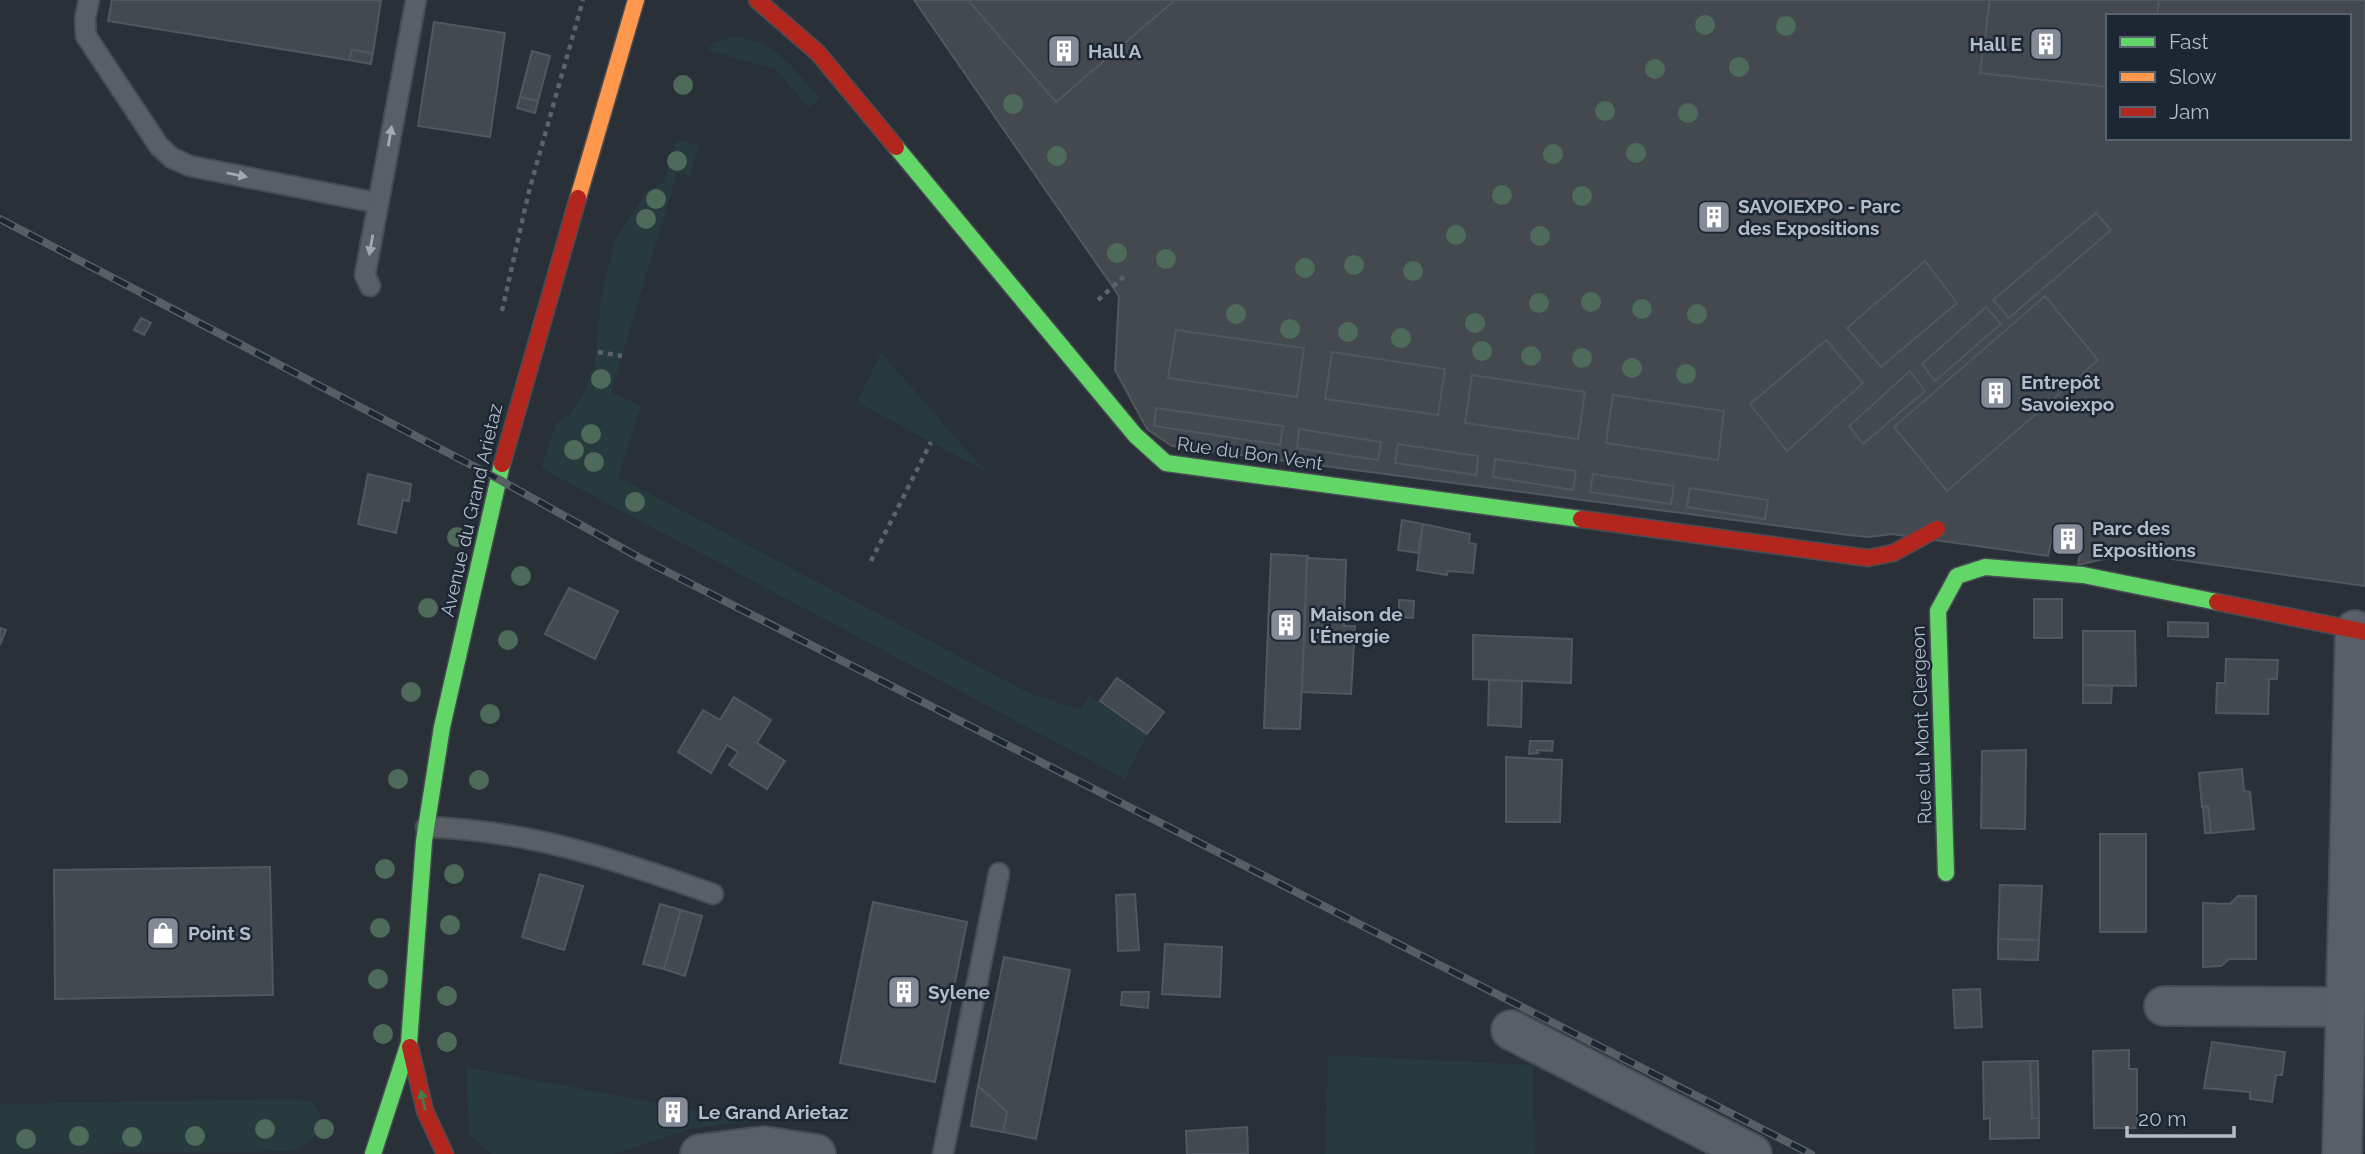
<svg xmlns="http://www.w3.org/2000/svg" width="2365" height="1154" font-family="Raleway,sans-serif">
  <rect width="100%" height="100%" fill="#2a3038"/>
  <g fill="#273a3e">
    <path d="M734 37C777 41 792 68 820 98L809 107 775 69 706 50 715 42Z"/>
    <path d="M677 140 699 145 689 176 677 173 611 392 641 406 618 477 1029 693 1080 710 1089 696 1147 734 1125 779 541 468 556 424 571 413 583 394 595 362 602 291 615 241 646 192 664 182Z"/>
    <path d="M881 353 985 471 857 402Z"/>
    <path d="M1328 1055 1533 1065 1535 1154H1326Z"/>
    <path d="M466 1067 752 1121 693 1128 613 1154H491L469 1133Z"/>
    <path d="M290 1099 311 1102C333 1127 317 1137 293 1151L0 1154V1104Z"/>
  </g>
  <g fill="#444950" stroke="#52575f" stroke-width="2" fill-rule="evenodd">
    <path d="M112 0H381L373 53 352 50 349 60 108 21Z"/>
    <path d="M914 0H2365V586L2130 553 2078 565 2084 534 2054 528 2048 556 1892 534 1869 537 1848 535 1172 446 1147 429 1115 370 1119 296ZM2108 16H2349V138H2108Z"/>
    <path d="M968 0H1175L1056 102Z"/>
    <path d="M1990 0H2159L2157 16H2108V87L1980 73Z"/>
    <path d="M434 22 505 33 490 137 418 126Z"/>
    <path d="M352 50 373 53 371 64 349 60Z"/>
    <path d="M532 51 550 56 538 101 520 97Z"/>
    <path d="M520 97 538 101 535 113 517 108Z"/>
    <path d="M2096 213 2111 230 2009 318 1993 300Z"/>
    <path d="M1925 261 1957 303 1881 367 1847 328Z"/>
    <path d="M2045 296 2098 360 1947 491 1894 427Z"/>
    <path d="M1986 307 2001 324 1935 381 1922 364Z"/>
    <path d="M141 318 151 323 144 335 134 330Z"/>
    <path d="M1176 330 1304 348 1297 397 1168 378Z"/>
    <path d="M1826 340 1863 383 1787 451 1750 404Z"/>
    <path d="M1332 352 1445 369 1438 415 1325 399Z"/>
    <path d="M1910 371 1925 391 1863 444 1849 426Z"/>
    <path d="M1472 375 1585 392 1578 439 1465 423Z"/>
    <path d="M1613 395 1724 411 1718 460 1606 443Z"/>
    <path d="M1156 408 1283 426 1280 445 1154 426Z"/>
    <path d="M1299 429 1381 442 1378 460 1297 448Z"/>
    <path d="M1398 444 1478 456 1476 475 1395 463Z"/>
    <path d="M1495 459 1576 471 1573 490 1493 477Z"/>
    <path d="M368 474 411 484 409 501 403 500 396 533 358 524Z"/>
    <path d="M1593 474 1674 486 1671 504 1590 492Z"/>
    <path d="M1690 488 1768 500 1765 519 1687 507Z"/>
    <path d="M1402 520 1423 524 1418 553 1398 550Z"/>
    <path d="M1423 524 1470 534 1469 543 1476 544 1473 573 1448 571 1447 575 1417 570Z"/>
    <path d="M2057 530 2081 534 2078 547 2055 544Z"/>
    <path d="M1271 554 1308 556 1300 729 1264 728Z"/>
    <path d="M1307 558 1346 560 1344 626H1355L1351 694 1302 692Z"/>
    <path d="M569 588 618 611 595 659 545 634Z"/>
    <rect x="2034" y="599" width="28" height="39"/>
    <path d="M1399 600 1414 601 1413 618 1399 617Z"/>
    <path d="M2168 622 2208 623V637L2168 636Z"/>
    <path d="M0 628 6 630 0 645Z"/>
    <path d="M2083 631H2135L2136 686 2083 685Z"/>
    <path d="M1473 635 1572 639 1571 683 1473 679Z"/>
    <path d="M2226 659 2278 660 2277 679H2269L2268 714 2216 713 2217 683H2225Z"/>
    <path d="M1117 678 1164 712 1147 734 1100 701Z"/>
    <path d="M1489 680 1522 681 1521 727 1488 725Z"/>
    <path d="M2083 685 2112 686 2111 703H2083Z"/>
    <path d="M734 697 771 720 757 743 785 761 767 789 729 765 738 752 727 745 711 773 678 752 703 710 720 720Z"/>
    <path d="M1530 741H1553L1552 751 1537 750 1538 753 1529 754Z"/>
    <path d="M2026 750 2025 829 1981 828 1982 751Z"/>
    <path d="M1506 757 1562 760 1560 822H1506Z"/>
    <path d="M2242 769 2244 791 2250 792 2254 829 2211 833 2208 806 2202 807 2199 773Z"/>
    <path d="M2208 806 2211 833H2205L2203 807Z"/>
    <rect x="2100" y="834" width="46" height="98"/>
    <path d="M270 867 273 995 55 999 54 870Z"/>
    <path d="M540 874 583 886 564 950 522 937Z"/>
    <path d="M2000 885 2042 886 2039 940 1998 939Z"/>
    <path d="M1135 894 1139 950 1118 951 1116 895Z"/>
    <path d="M2238 896H2256V959H2229L2221 966 2203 967V903L2230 904Z"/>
    <path d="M873 902 967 922 935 1082 840 1063Z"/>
    <path d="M660 904 681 910 664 969 643 964Z"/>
    <path d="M681 910 702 916 685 976 664 969Z"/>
    <path d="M1998 939 2039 940 2038 960 1998 959Z"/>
    <path d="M1165 944 1222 947 1220 997 1162 994Z"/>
    <path d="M1004 957 1070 970 1036 1139 1003 1132 1007 1112 978 1086Z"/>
    <path d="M1980 989 1982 1027 1955 1028 1953 990Z"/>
    <path d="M1122 992H1149L1148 1008 1121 1005Z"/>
    <path d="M2212 1042 2285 1052 2282 1075H2276L2272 1102 2250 1099V1092L2204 1088Z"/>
    <path d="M2129 1050V1069H2137V1128H2094L2093 1051Z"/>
    <path d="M2030 1061H2038L2039 1118H2032Z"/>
    <path d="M2030 1061 2032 1118H2039V1138L1990 1139V1118L1984 1119 1983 1062Z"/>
    <path d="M978 1086 1007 1112 1003 1132 971 1126Z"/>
    <path d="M665 1103 684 1108 681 1119 663 1116Z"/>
    <path d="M1247 1127 1248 1154H1187L1186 1131Z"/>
  </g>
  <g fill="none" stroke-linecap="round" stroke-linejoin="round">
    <defs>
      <g id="lane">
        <path d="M89 0 85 19 86 36 159 146 172 158 190 166 378 203"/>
        <path d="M370 286 365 275 416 0"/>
        <path d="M426 827C529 830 617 860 713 894"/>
        <path d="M943 1154 999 873"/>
      </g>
      <g id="street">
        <path d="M2164 1006 2346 1007"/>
        <path d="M1511 1030 1752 1154"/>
        <path d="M700 1154 763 1146 816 1154"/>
        <path d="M2342 1154 2355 630"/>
      </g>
      <g id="fast">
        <path d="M896 147 1135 435 1166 463 1581 519"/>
        <path d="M1946 873 1938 611 1957 576 1985 567 2083 575 2217 602"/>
        <path d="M373 1154 409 1043 424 841 442 727 502 464"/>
      </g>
      <path id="slow" d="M578 198 636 0"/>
      <g id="jam">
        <path d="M757 0 818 53 896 147"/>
        <path d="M502 464 578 198"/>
        <path d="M1581 519 1868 558 1893 553 1937 529"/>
        <path d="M2217 602 2365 632"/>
        <path d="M410 1047 425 1111 445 1154"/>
      </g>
    </defs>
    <use href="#lane" stroke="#484c53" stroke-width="23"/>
    <use href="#street" stroke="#484c53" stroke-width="42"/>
    <use href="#fast" stroke="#484c53" stroke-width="19"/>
    <use href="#slow" stroke="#484c53" stroke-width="19"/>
    <use href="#jam" stroke="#484c53" stroke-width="19"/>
    <g stroke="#5d636a" stroke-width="4.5" stroke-dasharray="5 5" stroke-linecap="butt">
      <path d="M1098 300 1128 273"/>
      <path d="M502 311 529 191 583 0"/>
      <path d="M598 352 622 356"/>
      <path d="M871 561 931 442"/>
    </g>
    <use href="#lane" stroke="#5a5e66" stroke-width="19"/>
    <use href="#street" stroke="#5a5e66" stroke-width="38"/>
    <use href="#fast" stroke="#63d668" stroke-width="16"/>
    <use href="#slow" stroke="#ff974d" stroke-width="16"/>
    <use href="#jam" stroke="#b3261e" stroke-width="16"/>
    <defs>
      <path id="rail" d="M0 219 500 480 640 558 1811 1154"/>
    </defs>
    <use href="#rail" stroke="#595d64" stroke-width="8"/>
    <use href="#rail" stroke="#1d2633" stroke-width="5" stroke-dasharray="16" stroke-linecap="butt"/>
  </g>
  <g fill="#4e6a5a">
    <circle cx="1705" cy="25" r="10"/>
    <circle cx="1786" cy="26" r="10"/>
    <circle cx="1739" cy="67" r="10"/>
    <circle cx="1655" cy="69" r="10"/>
    <circle cx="683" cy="85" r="10"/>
    <circle cx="1013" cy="104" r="10"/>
    <circle cx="1605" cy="111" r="10"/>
    <circle cx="1688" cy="113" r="10"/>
    <circle cx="1636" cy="153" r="10"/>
    <circle cx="1553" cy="154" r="10"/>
    <circle cx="1057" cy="156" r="10"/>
    <circle cx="677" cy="161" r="10"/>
    <circle cx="1502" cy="195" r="10"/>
    <circle cx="1582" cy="196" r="10"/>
    <circle cx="656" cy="199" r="10"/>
    <circle cx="646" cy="219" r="10"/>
    <circle cx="1456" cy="235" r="10"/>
    <circle cx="1540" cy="236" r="10"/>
    <circle cx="1117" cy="253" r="10"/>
    <circle cx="1166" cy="259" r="10"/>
    <circle cx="1354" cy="265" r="10"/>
    <circle cx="1305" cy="268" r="10"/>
    <circle cx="1413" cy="271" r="10"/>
    <circle cx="1591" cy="302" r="10"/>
    <circle cx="1539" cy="303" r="10"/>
    <circle cx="1642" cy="309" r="10"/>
    <circle cx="1236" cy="314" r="10"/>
    <circle cx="1697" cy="314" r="10"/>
    <circle cx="1475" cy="323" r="10"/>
    <circle cx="1290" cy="329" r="10"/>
    <circle cx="1348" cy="332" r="10"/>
    <circle cx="1401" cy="338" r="10"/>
    <circle cx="1482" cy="351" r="10"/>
    <circle cx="1531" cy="356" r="10"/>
    <circle cx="1582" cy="358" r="10"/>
    <circle cx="1632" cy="368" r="10"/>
    <circle cx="1686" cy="374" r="10"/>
    <circle cx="601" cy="379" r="10"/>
    <circle cx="591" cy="434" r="10"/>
    <circle cx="574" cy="450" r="10"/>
    <circle cx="594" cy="462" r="10"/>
    <circle cx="635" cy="502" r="10"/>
    <circle cx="457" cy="537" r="10"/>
    <circle cx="521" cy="576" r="10"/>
    <circle cx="428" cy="608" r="10"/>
    <circle cx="508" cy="640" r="10"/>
    <circle cx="411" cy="692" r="10"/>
    <circle cx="490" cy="714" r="10"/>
    <circle cx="398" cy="779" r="10"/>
    <circle cx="479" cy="780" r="10"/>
    <circle cx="385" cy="869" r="10"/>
    <circle cx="454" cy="874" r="10"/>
    <circle cx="450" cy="925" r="10"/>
    <circle cx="380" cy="928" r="10"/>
    <circle cx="378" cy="979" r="10"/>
    <circle cx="447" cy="996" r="10"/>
    <circle cx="383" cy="1034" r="10"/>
    <circle cx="447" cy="1042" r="10"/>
    <circle cx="265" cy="1129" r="10"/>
    <circle cx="324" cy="1129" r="10"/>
    <circle cx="79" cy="1136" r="10"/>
    <circle cx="195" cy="1136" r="10"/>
    <circle cx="132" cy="1137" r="10"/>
    <circle cx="26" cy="1139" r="10"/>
  </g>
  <defs><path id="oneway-solid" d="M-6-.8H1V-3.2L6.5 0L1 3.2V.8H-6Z" transform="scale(1.75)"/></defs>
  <g fill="#a2a9b5">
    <use href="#oneway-solid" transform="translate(390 136) rotate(-80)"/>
    <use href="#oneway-solid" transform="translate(237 175) rotate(11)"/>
    <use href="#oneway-solid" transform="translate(371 245) rotate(100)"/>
  </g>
  <use fill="#407e4e" href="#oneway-solid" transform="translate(423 1100) rotate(-103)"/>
  <defs>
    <symbol id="building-square" viewBox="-11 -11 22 22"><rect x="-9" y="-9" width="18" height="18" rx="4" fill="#848b96" stroke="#1d2633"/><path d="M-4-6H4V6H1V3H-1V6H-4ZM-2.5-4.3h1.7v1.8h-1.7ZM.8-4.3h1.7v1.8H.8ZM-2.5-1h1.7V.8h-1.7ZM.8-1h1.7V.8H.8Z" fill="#fff"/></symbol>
    <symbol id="shop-square" viewBox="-11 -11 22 22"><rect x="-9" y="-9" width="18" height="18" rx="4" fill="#848b96" stroke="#1d2633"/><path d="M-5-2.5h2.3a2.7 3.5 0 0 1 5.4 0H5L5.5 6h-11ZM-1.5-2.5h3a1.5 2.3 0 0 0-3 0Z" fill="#fff"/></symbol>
  </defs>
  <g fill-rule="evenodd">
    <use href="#building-square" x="2027" y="25" width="38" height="38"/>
    <use href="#building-square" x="1045" y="32" width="38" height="38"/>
    <use href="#building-square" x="1695" y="198" width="38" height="38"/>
    <use href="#building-square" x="1977" y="374" width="38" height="38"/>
    <use href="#building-square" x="2049" y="520" width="38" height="38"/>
    <use href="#building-square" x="1267" y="606" width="38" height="38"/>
    <use href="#shop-square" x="144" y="914" width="38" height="38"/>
    <use href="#building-square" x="885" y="973" width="38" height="38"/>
    <use href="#building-square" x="654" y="1093" width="38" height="38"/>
  </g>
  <g text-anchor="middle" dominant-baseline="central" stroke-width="5" stroke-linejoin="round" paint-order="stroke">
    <g font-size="19" font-weight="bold" fill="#b4bcc9" stroke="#1d2633" text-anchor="start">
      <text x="2022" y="44" text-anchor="end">Hall E</text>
      <text x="1088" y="51">Hall A</text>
      <text x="1738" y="206">SAVOIEXPO - Parc<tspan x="1738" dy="22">des Expositions</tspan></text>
      <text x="2021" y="382">Entrepôt<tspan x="2021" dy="22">Savoiexpo</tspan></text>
      <text x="2092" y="528">Parc des<tspan x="2092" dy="22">Expositions</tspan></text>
      <text x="1310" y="614">Maison de<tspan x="1310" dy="22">l'Énergie</tspan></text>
      <text x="188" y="933">Point S</text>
      <text x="928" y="992">Sylene</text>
      <text x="698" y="1112">Le Grand Arietaz</text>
    </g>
    <g font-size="19" fill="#b4bcc9" stroke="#1d2633">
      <text transform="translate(1250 453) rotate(8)">Rue du Bon Vent</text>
      <text transform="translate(471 510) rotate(-77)">Avenue du Grand Arietaz</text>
      <text transform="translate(1921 725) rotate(-92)">Rue du Mont Clergeon</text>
    </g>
  </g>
  <rect x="2106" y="14" width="245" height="126" fill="#1d2633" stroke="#59626f" stroke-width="2"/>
  <rect x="2120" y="37" width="35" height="10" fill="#63d668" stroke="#59626f" stroke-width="2"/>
  <text x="2169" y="49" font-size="21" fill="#b4bcc9">Fast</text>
  <rect x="2120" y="72" width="35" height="10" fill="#ff974d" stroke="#59626f" stroke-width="2"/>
  <text x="2169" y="84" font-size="21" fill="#b4bcc9">Slow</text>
  <rect x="2120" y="107" width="35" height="10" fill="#b3261e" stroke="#59626f" stroke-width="2"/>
  <text x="2169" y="119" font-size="21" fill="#b4bcc9">Jam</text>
  <path d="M2127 1126v10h107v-10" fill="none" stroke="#b4bcc9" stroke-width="3.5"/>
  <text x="2138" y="1126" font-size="21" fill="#b4bcc9" stroke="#1d2633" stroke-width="5" paint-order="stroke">20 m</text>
</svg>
